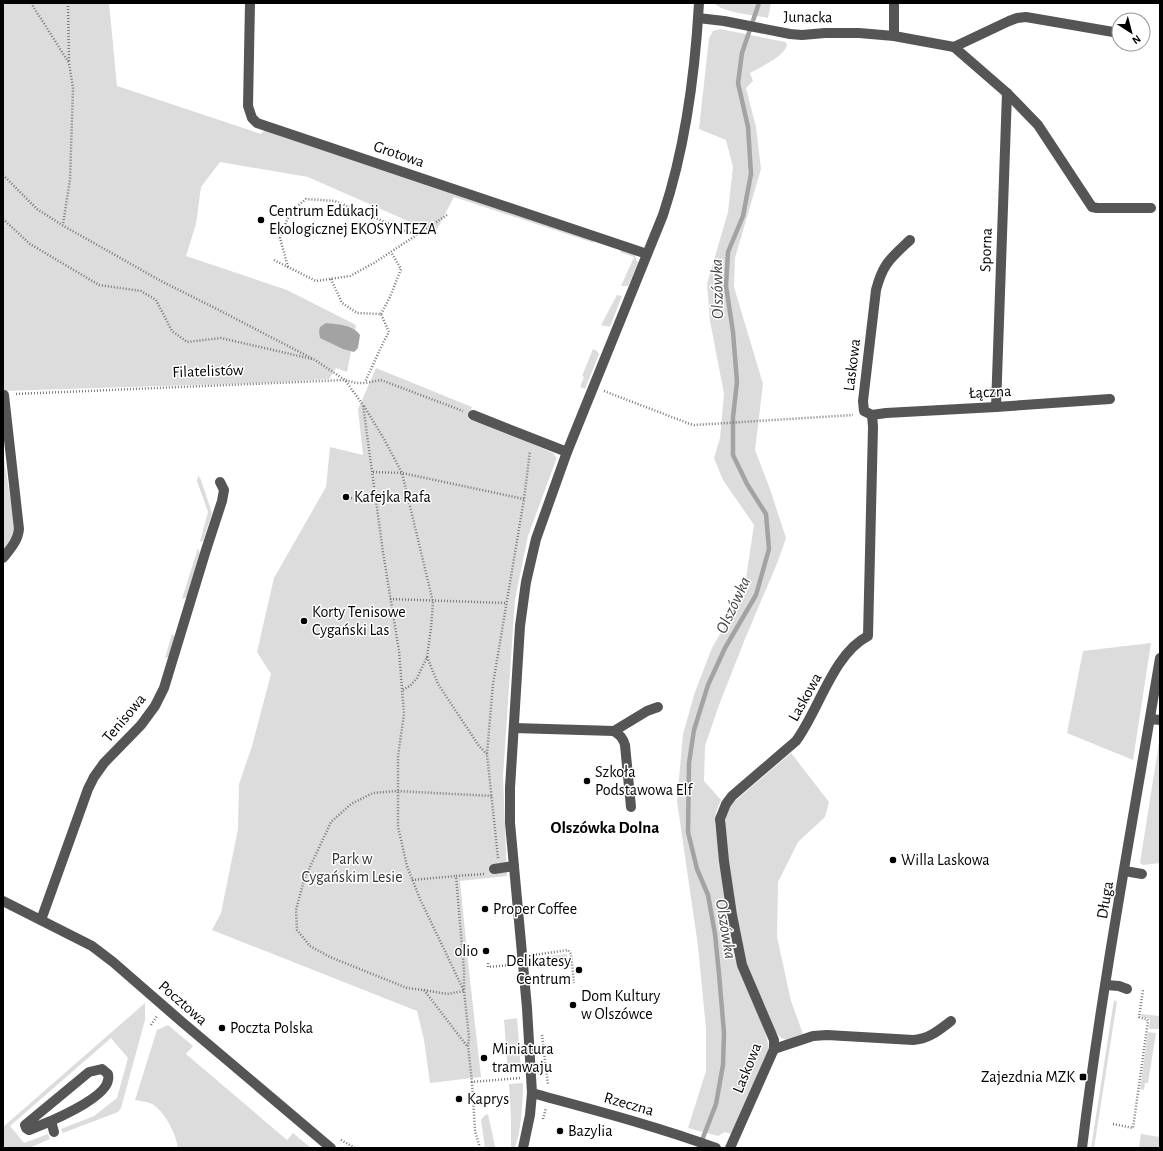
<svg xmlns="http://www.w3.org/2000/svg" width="1163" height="1151" font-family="'Alegreya Sans',sans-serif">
  <rect width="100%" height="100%" fill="#fff"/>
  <g fill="#dcdcdc">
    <path d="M3 3H109L117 86 261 134 265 130 590 237 594 243 454 197 435 233 308 177 220 162 201 187 196 224 186 256 287 290 356 325 347 372 336 368 329 379 258 383 3 391Z"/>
    <path d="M714 3H771L768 18C755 15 723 13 714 3Z"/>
    <path d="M720 29 785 42 787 44C786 56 760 67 750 73L753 81 746 88 756 127 761 169 735 258 734 287 763 384 755 450 770 489 786 538 778 561 745 639 719 705 705 746 704 781 721 800 716 812 715 825 728 914 763 1023 769 1048 750 1093 731 1134 725 1132 718 1136 688 1128 706 1071V1029L698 946 677 801 683 734 695 692 712 648 744 592 754 525 723 480 714 458 720 438 724 394 710 321 707 284 728 212 733 167 726 140 699 129 709 38 713 31Z"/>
    <path d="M621 250 634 254 638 263 628 286H621L634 257 620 252Z"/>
    <path d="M617 295 622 296 610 327 601 325Z"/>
    <path d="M593 349 597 351 599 354 585 389 580 387 584 377 582 376Z"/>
    <path d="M376 368 472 407 468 419 509 434 553 453 556 457V460L528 536 515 599 503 776 507 876 460 881 469 971 481 1077 430 1083 424 1040 417 1011 212 930 221 913 238 829 239 784 252 746 271 674 257 652 274 578 326 487 330 447 363 455 358 409Z"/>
    <path d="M3 453 15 527 11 541 3 551Z"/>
    <path d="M198 475 201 480 212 513 203 541 200 542 208 512 197 481Z"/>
    <path d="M198 548 200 554 187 597 182 599Z"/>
    <path d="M172 634 175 637 169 657 165 658Z"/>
    <path d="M1151 643 1133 760 1067 733 1083 651Z"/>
    <path d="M1160 736V863L1143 865 1140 863Z"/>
    <path d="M791 753 829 802 825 817 798 842 778 882 777 937 791 1001 803 1034 787 1040 781 1038 775 1031 744 964 727 863 725 826 726 815 729 806Z"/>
    <path d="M567 954 568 964 537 968 536 958Z"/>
    <path d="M1114 1000 1117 1002 1094 1148H1091Z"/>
    <path d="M145 1003V1020L121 1108 118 1112 63 1133 61 1129 94 1116 117 1098 128 1058 111 1038 10 1126 24 1143 48 1134 50 1139 29 1148H3V1127Z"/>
    <path d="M1141 1014 1160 1016V1029H1149L1150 1019 1142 1017Z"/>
    <path d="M517 1018 521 1071 508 1072 504 1020Z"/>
    <path d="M168 1025 193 1046 186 1054 287 1140 293 1133 311 1148H178C176 1134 164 1109 150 1103 146 1102 140 1101 135 1100L157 1030Z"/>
    <path d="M1148 1032 1156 1033 1148 1083H1145L1144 1090 1140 1089Z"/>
    <path d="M523 1083C523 1096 521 1139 514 1148H511V1118L509 1084Z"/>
    <path d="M488 1114 495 1146 494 1148H485L481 1120 484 1116Z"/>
    <path d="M1141 1134 1160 1137V1148H1139Z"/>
  </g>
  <path fill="#a3a3a3" d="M326 323C336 324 354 325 360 335L358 348 354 352 343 349 320 338 319 331 320 327Z"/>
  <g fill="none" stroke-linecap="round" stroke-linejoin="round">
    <path stroke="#a3a3a3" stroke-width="4.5" d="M699 1148 716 1104 723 1065 724 1033 719 974 715 934 708 895 697 869 688 832 689 763 694 730 708 685 725 648 756 595 769 549 766 514 747 484 733 455V417L737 382 733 332 726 286 728 252 743 216 751 174 748 127 738 83 742 53 759 3"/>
    <g stroke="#777" stroke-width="2.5" stroke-dasharray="1 2" stroke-linecap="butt">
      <path d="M31 3 69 63 73 88 70 180 63 224"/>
      <path d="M68 3 69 63"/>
      <path d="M3 175 37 209 62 225 161 281 213 307 315 360 345 380 363 405 383 552 399 651 404 714 398 756V827L407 866 420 899 464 991 469 1037 468 1046 472 1082"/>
      <path d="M3 219 30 244 99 285 141 291 156 300 172 331 187 342 221 338 312 359"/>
      <path d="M274 260 316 281 350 276 374 263 447 215"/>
      <path d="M288 267 280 238 290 212 306 199 335 201 416 235"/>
      <path d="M331 279 342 303 357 313 381 314 389 332 383 343 365 382"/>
      <path d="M381 314 390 297 401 269 391 252"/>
      <path d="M604 391 690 424 694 425 853 415"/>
      <path d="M16 394 345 380 356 383H365L381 380 463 411"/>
      <path d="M364 406 384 439 402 473 433 602 431 628 427 657 417 678 410 686 402 690"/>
      <path d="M373 472 402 473 524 499"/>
      <path d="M351 498 376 501"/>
      <path d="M390 599 506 603"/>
      <path d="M427 657 438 684 479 746 487 754"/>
      <path d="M498 858 487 754 493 684 524 499 530 451"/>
      <path d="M484 874 456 876 464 970V991L447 994 424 990 407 988 330 957 310 946 297 930 296 910 304 880 331 822 351 804 373 793 397 791 492 796"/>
      <path d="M412 880 456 876"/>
      <path d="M533 955 568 950 571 954 574 983"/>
      <path d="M488 963V967L512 965"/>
      <path d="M424 990 467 1046"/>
      <path d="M151 1025 157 1016"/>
      <path d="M542 1035 548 1085"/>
      <path d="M543 1119 546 1108"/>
      <path d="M1113 1124 1133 1128 1148 1021 1147 1019 1141 1018 1139 1017 1143 990"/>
      <path d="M341 1140 355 1148"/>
      <path d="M480 1148 475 1131 472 1082 520 1078"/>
    </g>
    <g stroke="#555" stroke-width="10">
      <path d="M250 3 248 106 252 118 257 123 647 254"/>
      <path d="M894 3V36"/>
      <path d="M698 18 724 21 790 34 802 35 825 33H859L894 36 954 47"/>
      <path d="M954 47 1007 93 1038 125 1092 207 1097 208H1151"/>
      <path d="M954 47 1009 21 1017 18 1026 17 1119 33"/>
      <path d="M996 407 1007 93"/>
      <path d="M473 415 567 452"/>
      <path d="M872 415 886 413 996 407 1110 399"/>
      <path d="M3 558C10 549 18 541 19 529L4 395"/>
      <path d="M1150 719 1160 720"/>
      <path d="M514 728 614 731 647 711 658 707"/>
      <path d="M614 731C620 735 623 738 625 745L631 807"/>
      <path d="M494 869 514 866"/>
      <path d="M1125 871 1142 874"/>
      <path d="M3 901 92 946 113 962 182 1022 331 1148"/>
      <path d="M41 920 88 789 94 777 104 763 141 725 155 706 164 688 206 550 222 501 224 490 220 482"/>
      <path d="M1106 985 1119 986 1127 989"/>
      <path d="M774 1049 813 1036 827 1035 913 1040C929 1039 939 1030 951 1021"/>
      <path d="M532 1093C594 1110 656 1126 716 1148"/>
      <path d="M51 1121 29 1130 26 1128 25 1125 89 1072 102 1069 108 1074C108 1076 109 1078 108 1080 106 1096 64 1115 51 1121L54 1132"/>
      <path d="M523 1148 530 1115 532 1093 527 1008 510 823V788L520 626 526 582 536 539 567 452 663 215C686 146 695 75 699 3"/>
      <path d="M730 1148 774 1049V1040L742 965 732 915 724 861 720 819 726 804 732 796 796 741C819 710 833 654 868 636L873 427 872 415 864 411 863 401 876 290C883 263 891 258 910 240"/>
      <path d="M1082 1148C1102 984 1133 821 1160 658"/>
    </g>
  </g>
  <g fill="#000" stroke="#fff" stroke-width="1.5">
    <circle cx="261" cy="220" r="4"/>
    <circle cx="346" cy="497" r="4"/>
    <circle cx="304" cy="621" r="4"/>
    <circle cx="587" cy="781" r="4"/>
    <circle cx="893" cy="860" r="4"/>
    <circle cx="485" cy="909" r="4"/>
    <circle cx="486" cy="951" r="4"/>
    <circle cx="579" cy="970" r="4"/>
    <circle cx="573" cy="1005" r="4"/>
    <circle cx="222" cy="1028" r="4"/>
    <circle cx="484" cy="1058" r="4"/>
    <rect x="1079" y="1073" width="8" height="8" rx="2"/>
    <circle cx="459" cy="1099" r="4"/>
    <circle cx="560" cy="1131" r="4"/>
  </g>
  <g text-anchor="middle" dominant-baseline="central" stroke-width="3" stroke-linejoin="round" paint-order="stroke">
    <g font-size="16" fill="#000" stroke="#fff">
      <text transform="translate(808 17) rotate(1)">Junacka</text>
      <text transform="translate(399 154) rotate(19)">Grotowa</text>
      <text transform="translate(986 250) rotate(-88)">Sporna</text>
      <text transform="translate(852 365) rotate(-83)">Laskowa</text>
      <text transform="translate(208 371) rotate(-2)">Filatelistów</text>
      <text transform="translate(990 392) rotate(-3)">Łączna</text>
      <text transform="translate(805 697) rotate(-61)">Laskowa</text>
      <text transform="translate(124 718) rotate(-50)">Tenisowa</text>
      <text transform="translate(1105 900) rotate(-80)">Długa</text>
      <text transform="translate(183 1003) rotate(41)">Pocztowa</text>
      <text transform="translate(747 1068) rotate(-68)">Laskowa</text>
      <text transform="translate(629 1104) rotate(16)">Rzeczna</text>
    </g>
    <g font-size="16" fill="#000" stroke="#fff" text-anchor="start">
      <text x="269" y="211">Centrum Edukacji<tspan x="269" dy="18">Ekologicznej EKOSYNTEZA</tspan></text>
      <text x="354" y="497">Kafejka Rafa</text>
      <text x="312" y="612">Korty Tenisowe<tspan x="312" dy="18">Cygański Las</tspan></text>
      <text x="595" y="772">Szkoła<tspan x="595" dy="18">Podstawowa Elf</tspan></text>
      <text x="901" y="860">Willa Laskowa</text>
      <text x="493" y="909">Proper Coffee</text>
      <text x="478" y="951" text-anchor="end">olio</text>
      <text x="571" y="961" text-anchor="end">Delikatesy<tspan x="571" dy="18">Centrum</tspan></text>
      <text x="581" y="996">Dom Kultury<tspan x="581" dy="18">w Olszówce</tspan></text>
      <text x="230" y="1028">Poczta Polska</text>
      <text x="492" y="1049">Miniatura<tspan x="492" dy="18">tramwaju</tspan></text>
      <text x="1075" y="1077" text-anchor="end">Zajezdnia MZK</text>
      <text x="467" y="1099">Kaprys</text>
      <text x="568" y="1131">Bazylia</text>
    </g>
    <g font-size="16" fill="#333" stroke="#fff">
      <text x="352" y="859">Park w<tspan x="352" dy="18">Cygańskim Lesie</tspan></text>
    </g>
    <g font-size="17" font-style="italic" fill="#444" stroke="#fff">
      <text transform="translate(717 289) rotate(-91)">Olszówka</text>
      <text transform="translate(733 605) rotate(-65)">Olszówka</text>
      <text transform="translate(726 929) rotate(81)">Olszówka</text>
    </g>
    <g font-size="17" font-weight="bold" fill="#000" stroke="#fff">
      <text x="605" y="827">Olszówka Dolna</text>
    </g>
  </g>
  <rect width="1163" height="1151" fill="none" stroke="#000000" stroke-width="8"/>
  <g transform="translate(1131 32) rotate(144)"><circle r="19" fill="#ffffff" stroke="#999999"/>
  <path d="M0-3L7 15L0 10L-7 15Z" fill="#000000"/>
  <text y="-6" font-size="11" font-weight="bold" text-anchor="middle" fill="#000000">N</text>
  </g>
</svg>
